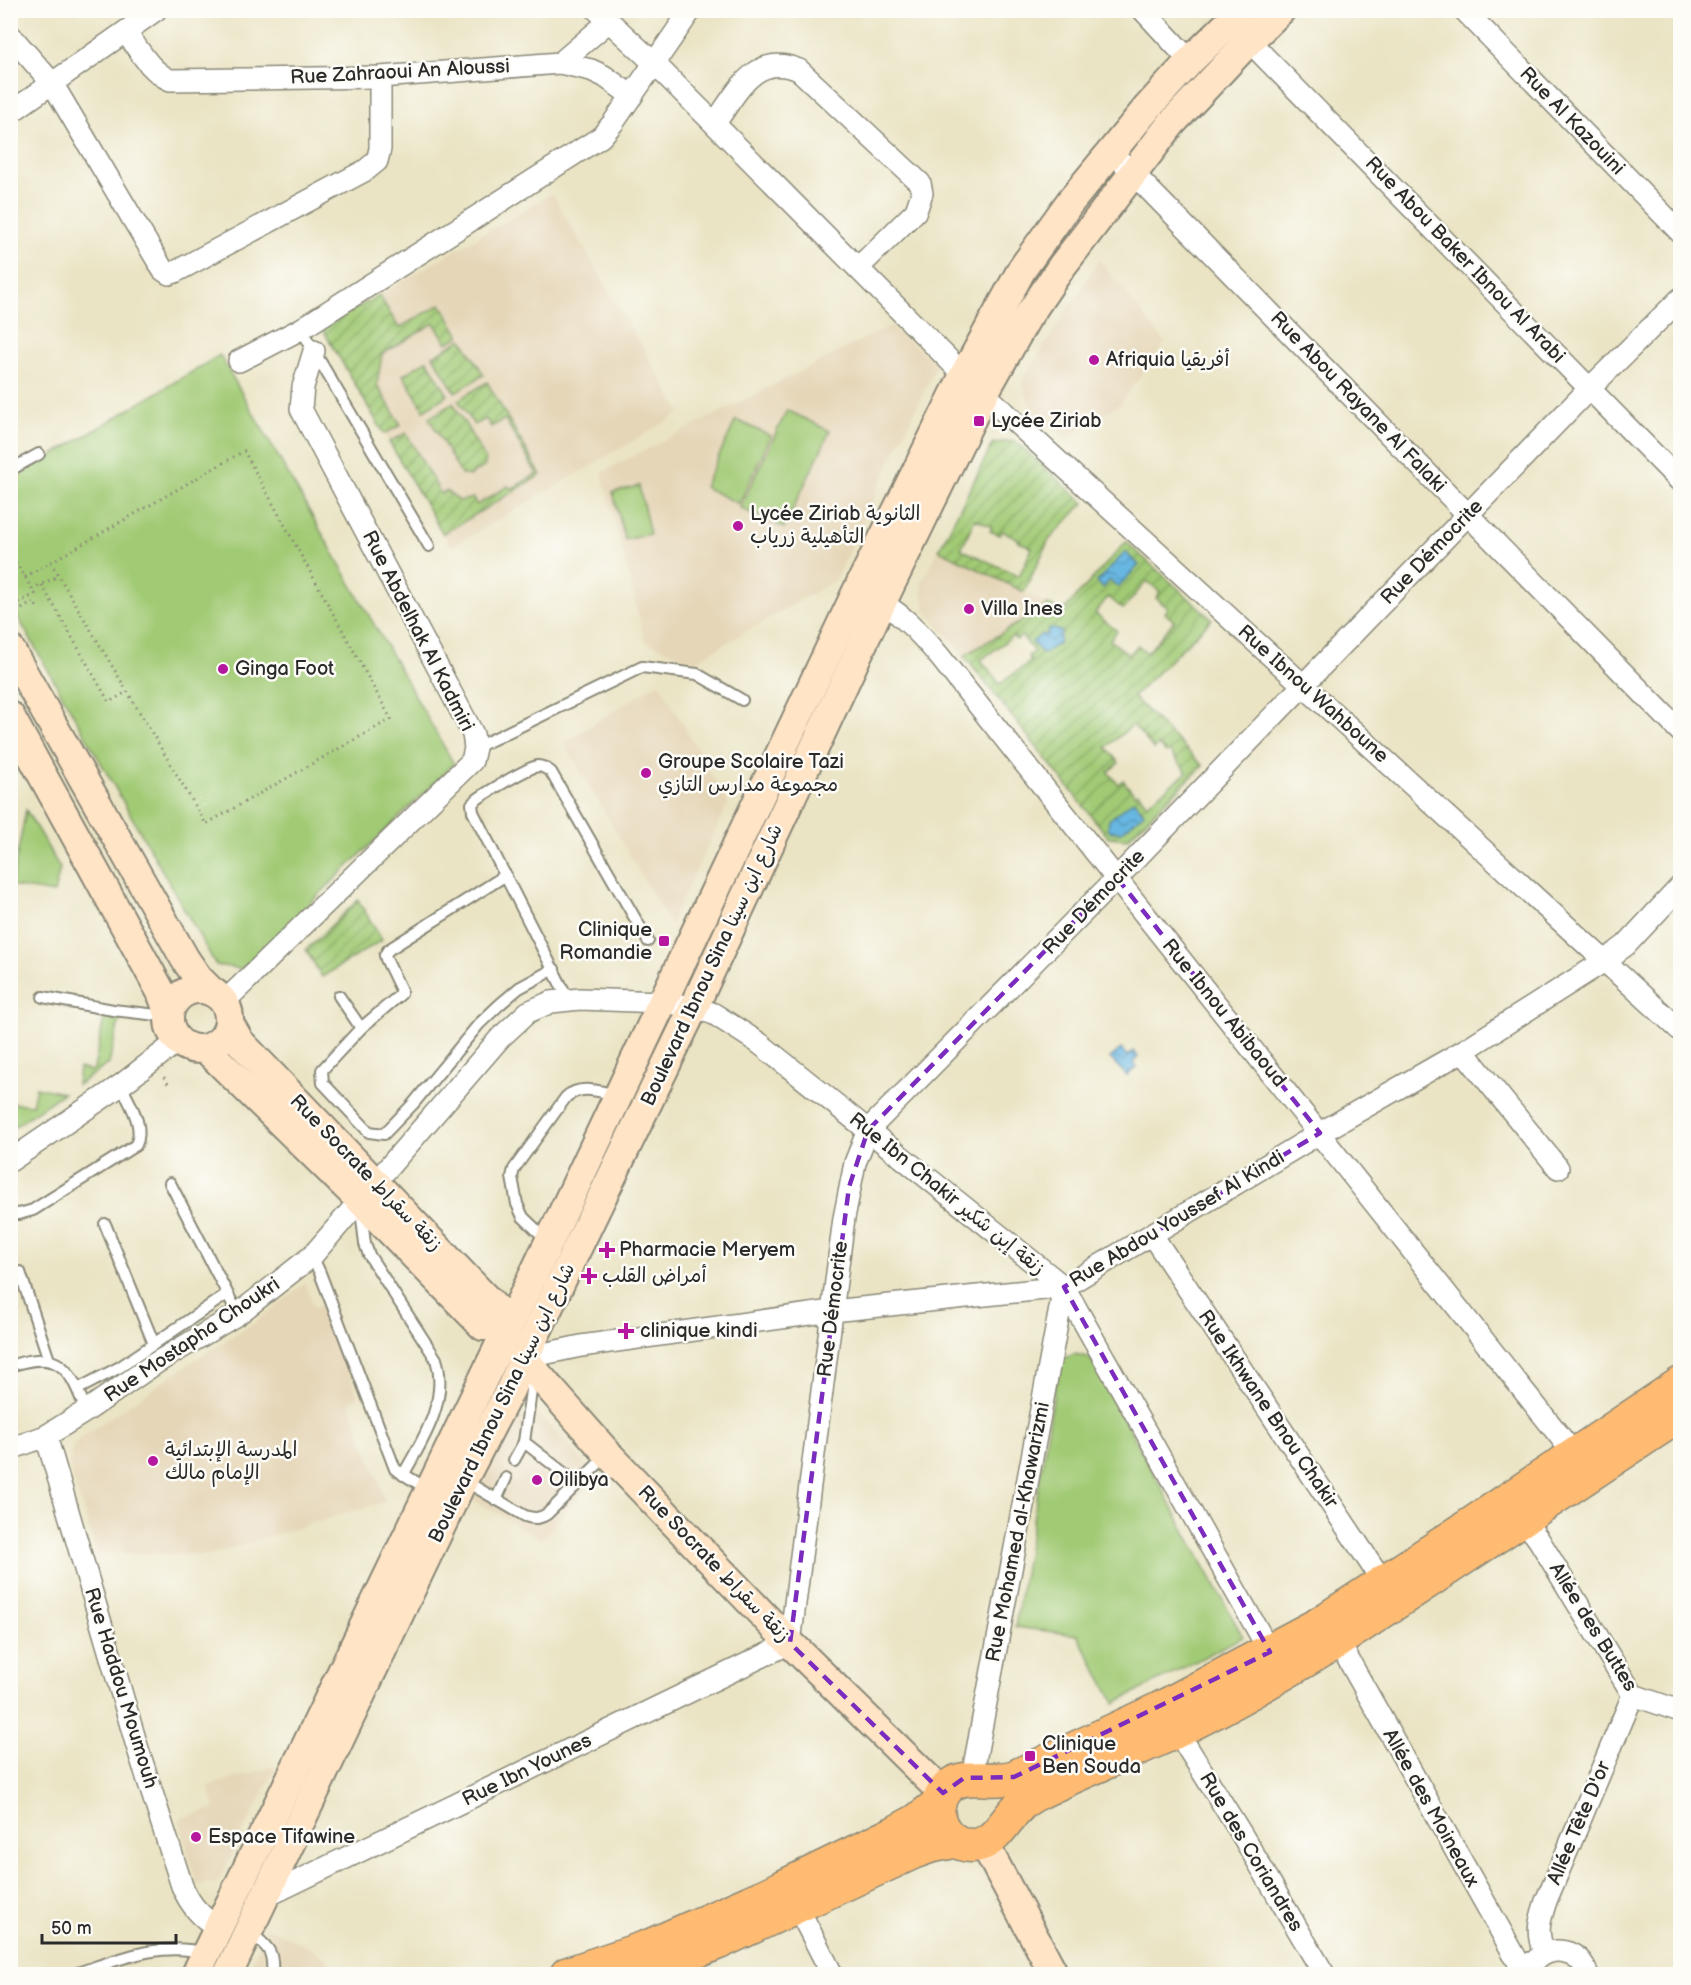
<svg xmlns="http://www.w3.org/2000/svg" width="1691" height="1985" font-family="'Balsamiq Sans','Playpen Sans Arabic',sans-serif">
  <defs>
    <pattern id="garden-furrows" width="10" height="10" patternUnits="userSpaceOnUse" patternTransform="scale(1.5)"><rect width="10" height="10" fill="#a1ca75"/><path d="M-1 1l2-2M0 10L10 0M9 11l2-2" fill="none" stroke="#83a460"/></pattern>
    <pattern id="water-waves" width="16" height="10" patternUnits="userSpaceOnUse" patternTransform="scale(1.5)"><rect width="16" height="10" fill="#67b7e2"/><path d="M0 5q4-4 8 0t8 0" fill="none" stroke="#5595b7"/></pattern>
  </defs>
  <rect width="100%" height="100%" fill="#fdfcf7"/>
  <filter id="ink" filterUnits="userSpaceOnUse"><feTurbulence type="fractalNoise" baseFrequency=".0167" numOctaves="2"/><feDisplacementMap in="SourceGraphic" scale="12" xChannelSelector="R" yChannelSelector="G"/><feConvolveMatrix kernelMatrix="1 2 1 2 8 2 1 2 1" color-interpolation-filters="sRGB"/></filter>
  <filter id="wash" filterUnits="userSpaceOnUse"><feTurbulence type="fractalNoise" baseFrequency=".008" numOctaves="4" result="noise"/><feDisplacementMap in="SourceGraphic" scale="24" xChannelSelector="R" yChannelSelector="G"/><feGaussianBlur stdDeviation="1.35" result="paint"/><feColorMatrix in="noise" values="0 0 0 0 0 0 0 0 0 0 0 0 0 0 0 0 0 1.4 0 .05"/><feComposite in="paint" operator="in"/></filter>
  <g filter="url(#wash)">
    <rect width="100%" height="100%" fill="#eae4c4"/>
    <g fill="#e5d6b7">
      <path d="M552 194 681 413 451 547 322 328Z"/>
      <path d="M1099 260 1165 342 1121 403 1066 439 1030 405 1022 381Z"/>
      <path d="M890 326 937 364 835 580 694 662 645 641 602 472Z"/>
      <path d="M939 550 1048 605 964 656 925 610 921 583Z"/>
      <path d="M659 682 728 804 670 924 564 743Z"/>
      <path d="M305 1283 314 1308 323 1305 358 1397 349 1401 386 1501 209 1555 97 1553 69 1466 73 1447 79 1439 198 1358 253 1324Z"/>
      <path d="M538 1414 598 1477 541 1539 468 1497 517 1415Z"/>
      <path d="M272 1767 276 1768 217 1883 197 1885 179 1819 215 1808 208 1786Z"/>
      <path d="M266 1927 307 1946 327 1959 331 1974H248Z"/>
    </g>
    <g fill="#a1ca75" stroke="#667a50" stroke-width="1.5">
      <path d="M220 355 454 764 242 969 216 965 11 605V480Z"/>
      <path d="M787 410 830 431 784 528 740 508Z"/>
      <path d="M736 420 771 436 739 504 704 487Z"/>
      <path d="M639 486 650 534 625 540 613 492Z"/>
      <path d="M26 810 60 868 54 893 11 886Z"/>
      <path d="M120 1017 109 1064 77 1085 79 1068 90 1071 94 1069 104 1018Z"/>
      <path d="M36 1087 63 1093 11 1129V1103L32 1105Z"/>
      <path d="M1075 1354 1088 1357 1093 1362 1243 1637 1115 1703 1077 1635 1015 1627 1059 1364 1061 1359Z"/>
    </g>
    <g fill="url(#garden-furrows)" stroke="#667a50" stroke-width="1.5" fill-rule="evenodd">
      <path d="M379 295 399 328 441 304 460 336 447 343 434 323 382 354 377 385 401 425 384 434 322 328Z"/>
      <path d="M462 339 484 375 455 392 433 356Z"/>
      <path d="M427 360 448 395 424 410 403 375Z"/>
      <path d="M487 382 541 475 443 534 389 442 406 433 441 494 446 491 460 501 473 498 477 505 508 486 511 489 537 474 505 419 491 427 486 419 474 425 458 400Z"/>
      <path d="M453 403 486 460 484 467 469 476 461 474 429 418Z"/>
      <path d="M1015 441 1084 503 1049 540 1024 592 939 550 993 443ZM975 519 992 527 990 531 1000 535 1002 531 1019 539 1018 541 1032 548 1019 576 961 549Z"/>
      <path d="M1126 542 1212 619 1133 697 1203 766 1127 839 1108 837 964 656 1048 605 1063 611ZM1147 581 1160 592 1156 598 1168 608 1165 613 1174 621 1147 653 1138 645 1129 655 1110 640 1117 631 1095 613 1108 597 1123 609ZM1013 636 1016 640 1022 636 1034 652 1028 656 1031 661 1000 684 981 660ZM1133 725 1154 749 1159 745 1166 753 1169 751 1187 772 1147 804 1138 793 1135 795 1123 780 1118 784 1108 772 1119 763 1106 747Z"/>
      <path d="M358 900 382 940 322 977 306 950Z"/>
    </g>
    <g fill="url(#water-waves)" stroke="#497186" stroke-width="1.5">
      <path d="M1125 552 1139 565 1118 587 1110 580 1103 588 1097 582Z"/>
      <path d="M1048 628 1061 631 1059 643 1043 654 1032 642 1042 634 1047 635Z"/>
      <path d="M1134 800 1144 813 1120 833 1118 831 1111 832 1108 828 1109 820Z"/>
      <path d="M1121 1049 1127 1056 1133 1051 1138 1057 1133 1062 1137 1067 1127 1076 1110 1058Z"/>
    </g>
  </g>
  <g filter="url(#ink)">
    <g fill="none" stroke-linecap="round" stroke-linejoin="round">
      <defs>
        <g id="lane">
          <path d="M301 329 429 546"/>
          <path d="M10 470 39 454"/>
          <path d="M475 748 642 667 697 674 742 700"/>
          <path d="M506 875 388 950 385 955 386 959 401 990V994L361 1028 322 1070 323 1083 369 1132 384 1134 413 1104 479 1024 499 1005 519 988 554 969"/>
          <path d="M339 996 361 1028"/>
          <path d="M43 997 113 1010 166 1016"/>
          <path d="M568 999 473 812 472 804C477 797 529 767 538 766 543 766 547 769 551 772L648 941"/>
          <path d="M170 1183 238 1314"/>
          <path d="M361 1210 365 1244 369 1255 436 1359C449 1400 423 1440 403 1475"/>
          <path d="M10 1213 19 1214 33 1210 136 1145C145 1125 129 1103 121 1085"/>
          <path d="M105 1224 154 1344"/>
          <path d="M548 1241 523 1217 517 1204 512 1177 514 1169 566 1097C581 1084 600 1092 618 1095"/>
          <path d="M312 1256 320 1273 395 1469 429 1490"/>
          <path d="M20 1272 49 1360"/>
          <path d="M10 1366C60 1349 70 1368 86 1411"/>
          <path d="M533 1376 524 1442 578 1484"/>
          <path d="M78 1389 120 1367 227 1294"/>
          <path d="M514 1460 524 1442"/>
          <path d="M465 1481 525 1516C534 1519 539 1519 547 1514L608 1454"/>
          <path d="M496 1500 506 1478"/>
          <path d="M249 1931C267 1947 274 1949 272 1974"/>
          <path d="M74 1974C118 1960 159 1941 206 1953"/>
        </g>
        <g id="street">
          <path d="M597 10 655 64 964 375 1680 1030"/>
          <path d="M1143 10 1190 61"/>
          <path d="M1464 10 1680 232"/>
          <path d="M126 32C139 50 150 71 170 80L380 77 560 63 591 70 604 76 632 96"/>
          <path d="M10 35 52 83 163 270 169 274 175 272 366 170 377 161 380 149V77"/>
          <path d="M1249 41 1680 481"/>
          <path d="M560 63 608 22"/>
          <path d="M10 113 156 10"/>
          <path d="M715 123C737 93 755 51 799 70L920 183 922 193 916 211 858 268"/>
          <path d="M1124 164 1680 731"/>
          <path d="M239 361 301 329 601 137 613 123 691 10"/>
          <path d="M869 596C898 609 920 633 940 657L1574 1454"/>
          <path d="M224 1002 472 761 475 748 473 734 301 409 303 387 314 351"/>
          <path d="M1463 1051 1558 1168"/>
          <path d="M10 1161 121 1085 178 1041"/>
          <path d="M1152 1235 1383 1582"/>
          <path d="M524 1358 581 1346 832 1311 1064 1287 1320 1133 1463 1051 1606 960 1626 945 1680 887"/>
          <path d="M46 1436 137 1746 182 1886C190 1905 201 1917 218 1928"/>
          <path d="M10 1449 46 1436 86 1411 156 1363 238 1314 312 1256 500 1038 528 1012 551 1002 580 999 662 1002 694 1007 714 1014 759 1043 1064 1287 1270 1652"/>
          <path d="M1524 1520 1539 1540 1633 1695 1680 1711"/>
          <path d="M1338 1641 1525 1974"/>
          <path d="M1177 1731 1242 1835 1324 1974"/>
          <path d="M972 1777 1064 1287"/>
          <path d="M265 1897 790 1643 844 1218 855 1163 868 1130 1117 878 1590 388 1680 299"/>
          <path d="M798 1908 832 1974"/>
          <path d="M1544 1953C1536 1930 1539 1923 1546 1901L1633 1695"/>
          <path d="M1534 1961C1551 1944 1581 1949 1587 1974"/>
        </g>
        <g id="secondary">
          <path d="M10 649 185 959 198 978 212 992"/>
          <path d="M10 716 161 992 169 1014"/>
          <circle cx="199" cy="1019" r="30"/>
          <path d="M229 1023 240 1042 496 1309 495 1325 503 1335 608 1454 790 1643 943 1793"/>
          <path d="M206 1049 360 1200 483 1326 495 1325"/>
          <path d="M984 1843 1054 1974"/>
          <path d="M196 1974 530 1282 857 591 964 375 1022 269 1070 202 1148 107 1190 61 1242 10"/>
          <path d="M228 1974 463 1480 510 1390 524 1358 694 1007 882 602 984 393 1026 319 1062 266 1171 124 1249 41 1281 10"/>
        </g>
        <g id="primary">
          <path d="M1680 1384 1437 1547 1317 1625 1159 1709 1014 1777C990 1785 955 1767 941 1797 930 1821 951 1849 977 1845 1001 1841 1009 1807 1034 1795 1080 1772 1128 1754 1175 1732 1231 1705 1285 1673 1338 1641L1680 1415"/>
          <path d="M567 1974 647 1947 768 1894 894 1833 916 1821 938 1804"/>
          <path d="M639 1974 720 1942 914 1852 931 1846 956 1841"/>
        </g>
      </defs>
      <use href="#lane" stroke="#8a8878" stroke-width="14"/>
      <use href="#street" stroke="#8a8878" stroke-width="24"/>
      <use href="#secondary" stroke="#8a8878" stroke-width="32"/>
      <use href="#primary" stroke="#8a8878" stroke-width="36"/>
      <g stroke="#8a8878" stroke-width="3" stroke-dasharray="1.5 4.5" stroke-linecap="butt">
        <path d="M10 552 35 594 14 605 18 611 34 602 38 609"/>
        <path d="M10 570 18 566"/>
        <path d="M25 577 244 451 391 719 206 824 51 563"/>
        <path d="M42 585 109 702 127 692"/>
        <path d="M32 589 58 576"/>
        <path d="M164 1077 168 1084"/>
      </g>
      <use href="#lane" stroke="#fff" stroke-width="10"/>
      <use href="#street" stroke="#fff" stroke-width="21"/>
      <use href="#secondary" stroke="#ffe4c6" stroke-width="28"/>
      <use href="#primary" stroke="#ffbb71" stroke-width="33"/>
    </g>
  </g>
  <path fill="none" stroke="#7b2cbf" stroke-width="4.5" stroke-dasharray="12 8" stroke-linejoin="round" d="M1117 878 1320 1133 1064 1287 1270 1652 1014 1777 964 1778 943 1793 790 1643 849 1187 868 1130Z"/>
  <g fill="#b5179e" stroke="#fdfcf7" stroke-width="2">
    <circle cx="1094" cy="360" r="6"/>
    <rect x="973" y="415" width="12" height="12" rx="3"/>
    <circle cx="738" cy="526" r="6"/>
    <circle cx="969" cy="609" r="6"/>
    <circle cx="223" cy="669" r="6"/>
    <circle cx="646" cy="773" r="6"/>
    <rect x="658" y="935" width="12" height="12" rx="3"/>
    <path d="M604 1241h6v6h6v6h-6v6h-6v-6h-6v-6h6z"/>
    <path d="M586 1267h6v6h6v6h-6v6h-6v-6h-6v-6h6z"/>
    <path d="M623 1322h6v6h6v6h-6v6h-6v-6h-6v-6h6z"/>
    <circle cx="153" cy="1461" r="6"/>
    <circle cx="537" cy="1480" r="6"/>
    <rect x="1024" y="1750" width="12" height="12" rx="3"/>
    <circle cx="196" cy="1837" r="6"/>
  </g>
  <g text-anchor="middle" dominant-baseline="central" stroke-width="5" stroke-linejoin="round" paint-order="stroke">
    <g font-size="20" fill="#2b2b2b" stroke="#fdfcf7">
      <text transform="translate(400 72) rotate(-3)">Rue Zahraoui An Aloussi</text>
      <text transform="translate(1572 121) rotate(46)">Rue Al Kazouini</text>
      <text transform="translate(1465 260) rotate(46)">Rue Abou Baker Ibnou Al Arabi</text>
      <text transform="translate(1358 402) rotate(46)">Rue Abou Rayane Al Falaki</text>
      <text transform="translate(1432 552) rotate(-46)">Rue Démocrite</text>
      <text transform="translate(418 631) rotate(63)">Rue Abdelhak Al Kadmiri</text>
      <text transform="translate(1313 694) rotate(42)">Rue Ibnou Wahboune</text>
      <text transform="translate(1094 902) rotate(-46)">Rue Démocrite</text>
      <text transform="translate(712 965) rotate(-65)">Boulevard Ibnou Sina شارع ابن سينا</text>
      <text transform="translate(1224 1013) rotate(51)">Rue Ibnou Abibaoud</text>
      <text transform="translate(366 1173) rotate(46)">Rue Socrate زنقة سقراط</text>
      <text transform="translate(947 1194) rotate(39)">Rue Ibn Chakir زنقة إبن شكير</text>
      <text transform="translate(1177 1219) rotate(-31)">Rue Abdou Youssef Al Kindi</text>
      <text transform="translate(833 1309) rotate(-83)">Rue Démocrite</text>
      <text transform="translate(192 1340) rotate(-34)">Rue Mostapha Choukri</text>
      <text transform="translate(502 1403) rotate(-64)">Boulevard Ibnou Sina شارع ابن سينا</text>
      <text transform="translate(1268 1409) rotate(56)">Rue Ikhwane Bnou Chakir</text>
      <text transform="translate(1018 1532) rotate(-79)">Rue Mohamed al-Khawarizmi</text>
      <text transform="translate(714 1564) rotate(46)">Rue Socrate زنقة سقراط</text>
      <text transform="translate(1593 1627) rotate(58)">Allée des Buttes</text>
      <text transform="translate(121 1688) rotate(73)">Rue Haddou Moumouh</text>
      <text transform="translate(527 1770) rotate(-26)">Rue Ibn Younes</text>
      <text transform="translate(1431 1808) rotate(61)">Allée des Moineaux</text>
      <text transform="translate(1579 1823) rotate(-67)">Allée Tête D'or</text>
      <text transform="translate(1251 1852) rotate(59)">Rue des Coriandres</text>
    </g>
    <g font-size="20" fill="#2b2b2b" stroke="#fdfcf7" text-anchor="start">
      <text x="1106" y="360">Afriquia أفريقيا</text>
      <text x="991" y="421">Lycée Ziriab</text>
      <text x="750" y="514">Lycée Ziriab الثانوية<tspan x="750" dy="23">التأهيلية زرياب</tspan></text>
      <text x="981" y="609">Villa Ines</text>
      <text x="235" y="669">Ginga Foot</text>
      <text x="658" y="762">Groupe Scolaire Tazi<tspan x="658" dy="23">مجموعة مدارس التازي</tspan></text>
      <text x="652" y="930" text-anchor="end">Clinique<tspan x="652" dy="23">Romandie</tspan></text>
      <text x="619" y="1250">Pharmacie Meryem</text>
      <text x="602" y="1276">أمراض القلب</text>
      <text x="640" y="1331">clinique kindi</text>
      <text x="165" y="1450">المدرسة الإبتدائية<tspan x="165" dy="23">الإمام مالك</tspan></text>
      <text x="549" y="1480">Oilibya</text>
      <text x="1042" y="1744">Clinique<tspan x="1042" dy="23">Ben Souda</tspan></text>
      <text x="208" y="1837">Espace Tifawine</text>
    </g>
  </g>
  <rect width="1691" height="1985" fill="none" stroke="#fdfcf7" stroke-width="36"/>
  <path d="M42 1934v9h134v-9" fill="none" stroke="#2b2b2b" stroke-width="3"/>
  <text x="51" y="1934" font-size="18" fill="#2b2b2b" stroke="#fdfcf7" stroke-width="4.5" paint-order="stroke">50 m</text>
</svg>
